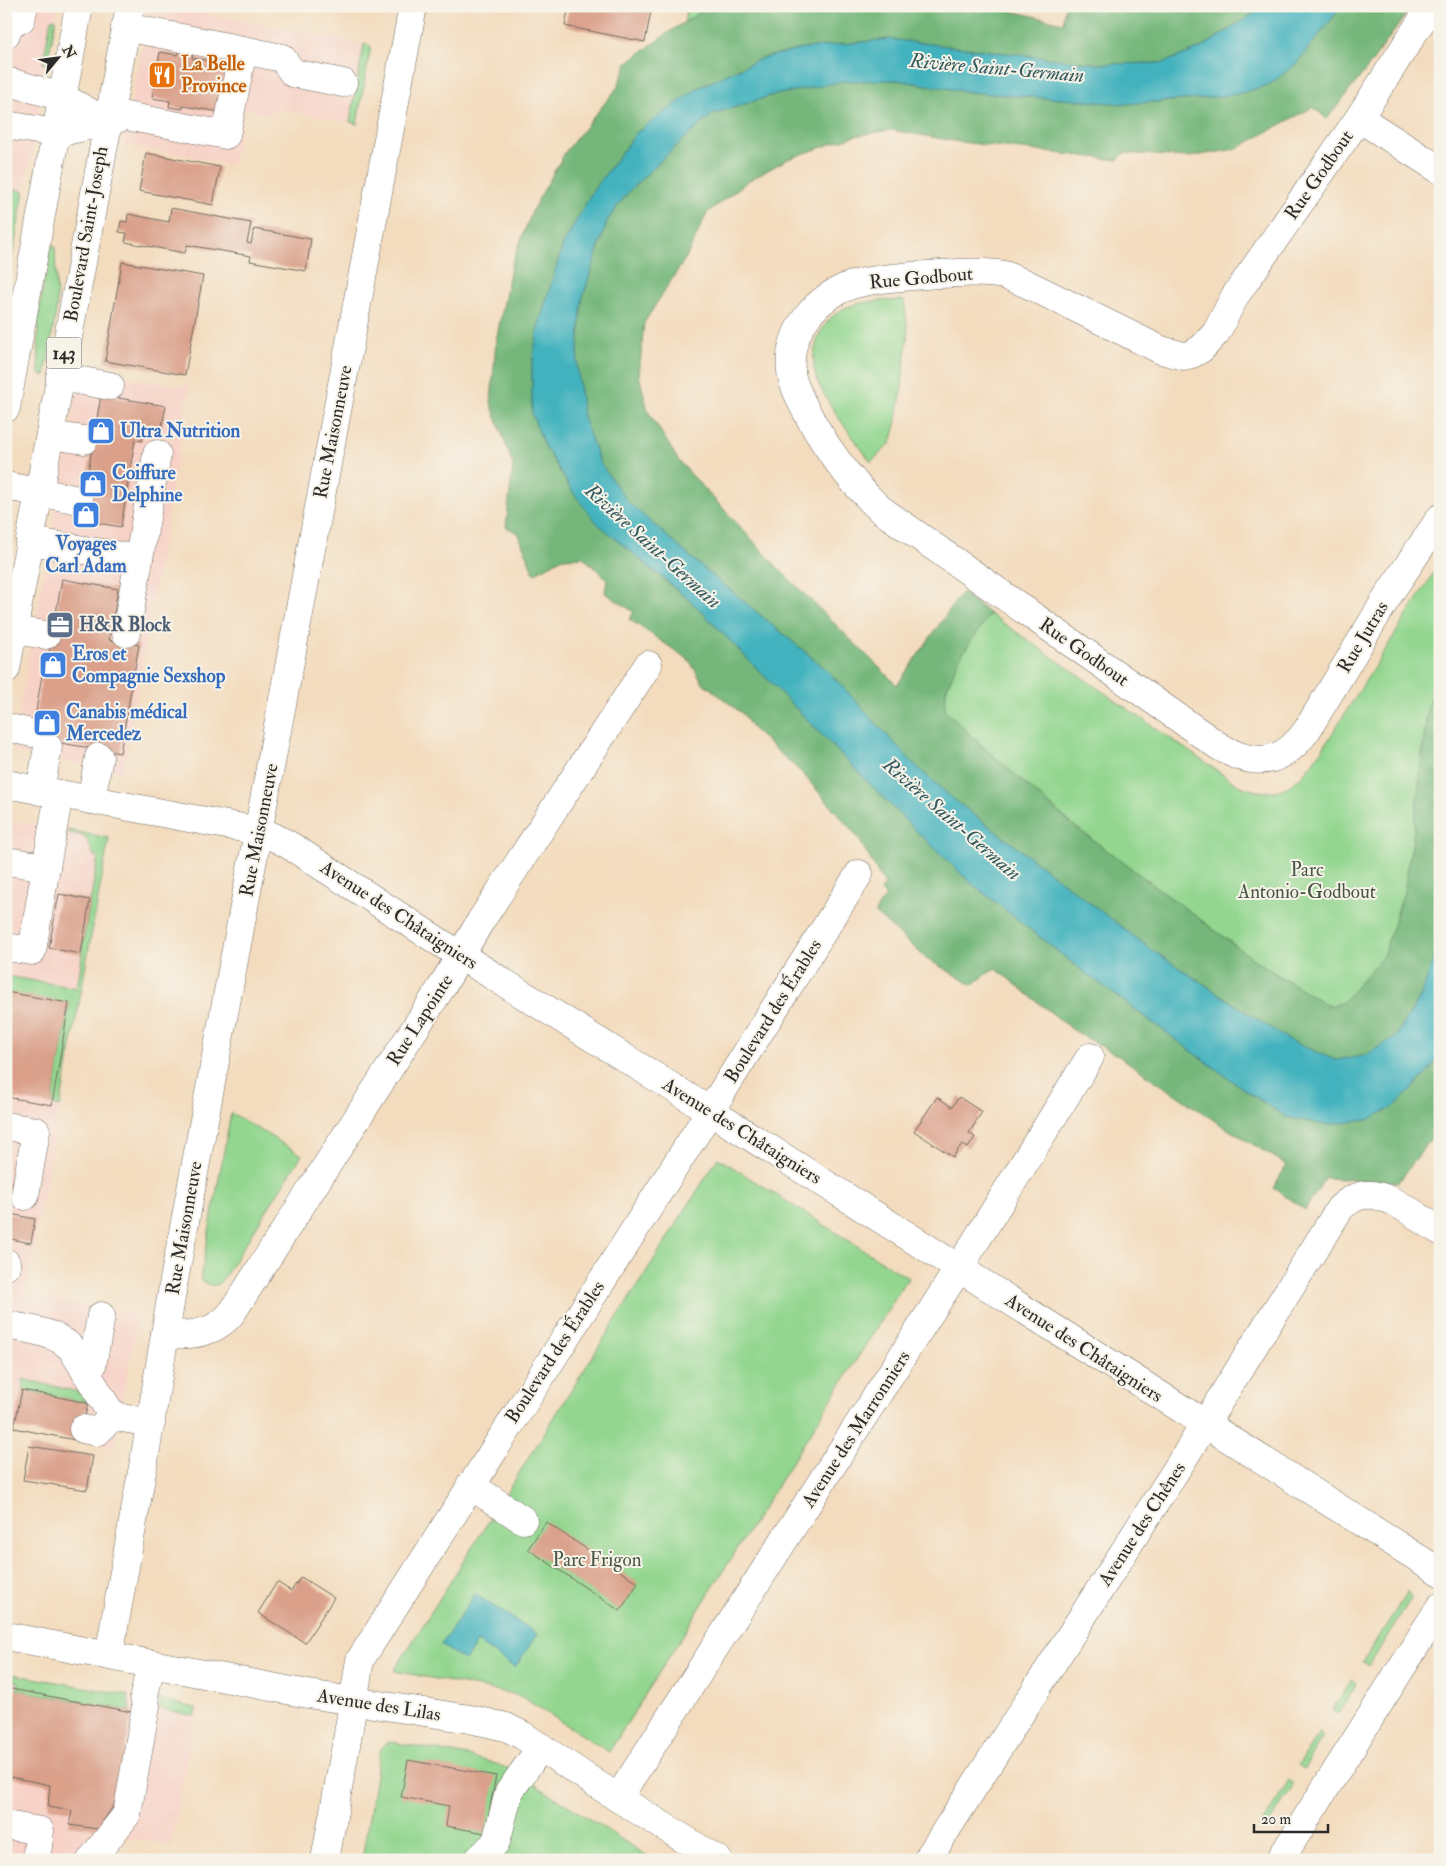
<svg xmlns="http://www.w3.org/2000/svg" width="1446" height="1866" font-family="'IM FELL Double Pica',serif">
  <rect width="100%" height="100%" fill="#f7f3e8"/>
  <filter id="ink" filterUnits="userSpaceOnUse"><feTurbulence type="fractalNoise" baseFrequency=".02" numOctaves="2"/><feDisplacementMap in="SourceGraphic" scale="10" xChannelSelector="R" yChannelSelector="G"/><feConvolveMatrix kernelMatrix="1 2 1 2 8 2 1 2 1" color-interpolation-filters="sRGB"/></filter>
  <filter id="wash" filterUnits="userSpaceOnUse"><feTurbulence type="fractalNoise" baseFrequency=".0096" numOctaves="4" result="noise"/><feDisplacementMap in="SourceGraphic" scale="20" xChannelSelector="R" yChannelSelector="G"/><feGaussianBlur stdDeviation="1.12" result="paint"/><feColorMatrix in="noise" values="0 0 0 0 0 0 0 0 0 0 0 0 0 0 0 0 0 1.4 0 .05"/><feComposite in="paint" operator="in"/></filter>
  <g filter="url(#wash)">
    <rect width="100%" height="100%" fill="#f3dcbe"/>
    <g fill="#f7d1c6">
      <path d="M6 6H58L6 288Z"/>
      <path d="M150 6H163L371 46 357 124 280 109 269 114 244 109 232 164 123 144Z"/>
      <path d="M81 370 189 387 123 772 12 752Z"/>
      <path d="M6 819 109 838 25 1294 138 1315 114 1447 12 1428 6 1463Z"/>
      <path d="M6 1673 196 1708 171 1845 123 1837 117 1838 114 1860H6Z"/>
    </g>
    <g fill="#92d68f" stroke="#5e805d">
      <path d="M687 6H738L704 10 684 23Z"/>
      <path d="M51 19H56L47 64 43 63Z"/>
      <path d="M364 44 371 46 357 124 350 122Z"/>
      <path d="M15 189 24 192 8 280 6 278V234Z"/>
      <path d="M50 245 55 246 57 306 45 376 39 374 38 319Z"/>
      <path d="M904 300 908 332 901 395 896 425 891 443 871 462C854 438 829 408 818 382 806 355 820 318 847 307 865 300 886 301 904 300Z"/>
      <path d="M1440 563V671L1427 711 1413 838 1404 892 1383 957 1343 1003 1329 1006 1260 964 1074 826 981 745 945 710 946 690 959 658 990 614 1238 785C1284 804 1301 780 1325 745Z"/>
      <path d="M68 830 109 838 60 1107 52 1105 69 1004 6 992V976L77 988 82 956 81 954 98 857 94 856 85 836 67 832Z"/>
      <path d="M231 1113 302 1155 223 1279C217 1287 210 1287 202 1281L201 1275Z"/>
      <path d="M718 1158 908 1278 609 1752 522 1697 510 1693 394 1671Z"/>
      <path d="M23 1379 79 1392 88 1403 22 1390Z"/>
      <path d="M1408 1591 1412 1597 1369 1665 1363 1662Z"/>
      <path d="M6 1673 128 1695 130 1711 17 1690 19 1682 6 1679Z"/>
      <path d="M1352 1680 1357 1684 1338 1714 1332 1710Z"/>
      <path d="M159 1699 196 1708 195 1716 159 1709Z"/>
      <path d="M1319 1733 1323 1736 1304 1769 1298 1765Z"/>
      <path d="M391 1742C432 1750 474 1754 512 1770L654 1860H362L380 1751 384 1744Z"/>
      <path d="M1289 1780 1294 1784 1264 1831 1259 1828Z"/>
    </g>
    <g fill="#75b77a" stroke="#507152">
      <path d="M738 6H990L1063 23 1065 6H1265L1201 48 1163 63 1098 64 889 39 807 48 762 58 698 88 637 133 592 192 563 245 538 327 532 365V414L544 445 574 494 639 559 696 606 913 828 971 883 1084 972 1246 1091 1286 1117 1325 1125 1429 1071 1440 1055V1126L1399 1182 1325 1178 1305 1210 1273 1188 1287 1165 1221 1125 1120 1057 1073 1030 995 968 972 985 926 958 876 914V910L886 896 881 891 885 885 857 836 802 773 752 728 744 715 703 683 689 660 629 619 634 612 605 593 607 579 583 557 563 558 534 574 518 533 506 527 513 465 491 403 496 341 512 263 533 209 566 151 617 88 627 63 669 32 704 10Z"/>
      <path d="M1342 6H1412L1369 66 1327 119 1313 107 1236 149 1188 157 1124 153 1118 160 960 142 891 130 854 136 788 159 748 181 707 213 687 256 644 323 639 375 648 411 679 461 782 572 897 685 962 592 990 614 959 659 946 690 945 710 981 745 1074 826 1260 964 1329 1006 1343 1002 1383 956 1404 892 1413 838 1427 711 1440 671V939L1421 996 1395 1037 1364 1057 1335 1060 1289 1040 1152 950 952 798 914 764 827 670 702 567 627 502 600 463 583 417 577 365 582 300 607 221 628 192 675 147 713 114 770 96 844 81 897 80 968 92 1125 104 1199 99 1238 94 1296 64Z"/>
    </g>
    <g fill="#43b2be" stroke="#376e74">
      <path d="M1265 6H1342L1296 64 1269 85 1238 94 1199 99 1125 104 968 92 897 80 844 81 770 96 713 114 675 147 628 192 607 221 582 300 577 365 583 417 600 463 628 502 702 567 827 670 914 764 952 798 1152 950 1289 1040 1335 1060 1364 1056 1395 1037 1421 996 1440 939V1055L1429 1071 1395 1106 1368 1120 1325 1125 1286 1117 1246 1091 1084 972 971 883 913 828 696 606 598 524 574 494 544 445 532 414V365L538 327 563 245 592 192 637 132 698 88 762 58 807 48 889 39 1098 64 1163 63 1201 48Z"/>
      <path d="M475 1594 537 1634 515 1668 477 1642 465 1661 441 1645Z"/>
    </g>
    <g id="blocks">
      <g fill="#daa08a">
        <path d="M569 6H652L645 42 565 26Z"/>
        <path d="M179 51 193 53 192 58 227 64 220 112 183 106V109L169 107 170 101 152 98 160 52 178 55Z"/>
        <path d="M146 153 220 167 213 205 139 191Z"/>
        <path d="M171 208 251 223 247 243 251 244 254 229 311 239 306 271 250 261 251 256 187 245 185 253 125 242 127 233 119 232 121 221 127 222 128 214 169 222Z"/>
        <path d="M122 262 203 276 185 375 105 361Z"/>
        <path d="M101 395 166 406 161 431 144 428 142 441 135 440 121 527 80 520Z"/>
        <path d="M62 579 118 589 109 640 139 645 120 753 37 739 41 718 35 717 42 675H45Z"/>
        <path d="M59 894 90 900 81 954 49 948Z"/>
        <path d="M6 992 69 1003 52 1105 6 1097Z"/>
        <path d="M937 1097 952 1107 959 1097 982 1112 969 1133 975 1137 968 1148 962 1144 953 1157 914 1131Z"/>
        <path d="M6 1182 11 1183 7 1206 6 1205Z"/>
        <path d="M6 1213 35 1219 31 1243 6 1238Z"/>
        <path d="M22 1390 88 1403 80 1441 14 1428Z"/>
        <path d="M29 1446 93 1456 87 1490 23 1480Z"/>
        <path d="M546 1522 638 1583 620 1611 528 1549Z"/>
        <path d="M301 1577 334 1598 305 1643 258 1613 277 1582 291 1591Z"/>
        <path d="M6 1688 132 1712 115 1803 98 1829 69 1825 72 1811 48 1807 50 1785 6 1776Z"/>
        <path d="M408 1760 496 1776 485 1833 446 1826 449 1806 401 1797Z"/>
      </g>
    </g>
  </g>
  <g filter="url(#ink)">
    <use href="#blocks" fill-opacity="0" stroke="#71695e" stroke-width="1"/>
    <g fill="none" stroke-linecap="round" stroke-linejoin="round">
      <defs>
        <g id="minor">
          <path d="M1431 6 1359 118 1235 296 1216 333 1201 349 1192 354 1184 356 1161 350 1025 283C1018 281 1011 277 1004 275 974 270 942 274 912 276 893 278 871 279 852 285 816 297 787 331 791 371 791 381 798 393 802 403 822 443 848 479 880 509L1220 747C1256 768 1283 764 1307 730L1391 591 1440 518"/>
          <path d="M6 34 7 26 21 19 24 6"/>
          <path d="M243 50 282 58 293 73 343 83"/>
          <path d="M6 81 62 97 107 122 56 133 6 125"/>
          <path d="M1359 118 1440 170"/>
          <path d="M107 122 126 116 226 135 243 50 125 27"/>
          <path d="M60 377 110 386"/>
          <path d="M50 435 84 440"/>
          <path d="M6 486 79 500"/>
          <path d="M30 541 139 559 157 454"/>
          <path d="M13 630 46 635"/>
          <path d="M126 633 139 559"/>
          <path d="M6 727 31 733"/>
          <path d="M6 784 259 831 274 837 289 845 461 956 675 1089 1440 1572"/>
          <path d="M40 791 48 747"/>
          <path d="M91 800 99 757"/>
          <path d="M6 861 46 867 32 951 6 947"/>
          <path d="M46 867 59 794"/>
          <path d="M6 1126 36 1131 25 1196"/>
          <path d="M6 1263V1266"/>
          <path d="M6 1325C28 1329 57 1332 72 1349L110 1412 122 1418 151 1423"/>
          <path d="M165 1333C190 1337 217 1333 233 1311L441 988 480 922 648 665"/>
          <path d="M86 1373 92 1366 101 1316"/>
          <path d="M83 1429 97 1432 114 1415"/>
          <path d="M470 1485 523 1520"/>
          <path d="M6 1636 308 1694 470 1719 506 1727 522 1735 618 1798 718 1860"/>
          <path d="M109 1655 144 1461 174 1280 413 6"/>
          <path d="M618 1798 959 1268 1090 1057"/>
          <path d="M6 1825 40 1831 36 1860"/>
          <path d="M91 1860 127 1814 146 1706 144 1696 151 1664"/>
          <path d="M325 1860 348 1734 360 1660 693 1138 859 874"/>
          <path d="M478 1860 496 1842 509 1792 541 1747"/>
          <path d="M927 1860 1185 1456 1340 1208C1346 1203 1352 1198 1360 1196 1384 1188 1420 1219 1440 1231"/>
          <path d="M1280 1860 1440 1607"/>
        </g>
        <g id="major">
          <path d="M6 408 79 6"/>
          <path d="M6 669 130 6"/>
        </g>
      </defs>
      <use href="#minor" stroke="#71695e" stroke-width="29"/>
      <use href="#major" stroke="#71695e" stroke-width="29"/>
      <use href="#minor" stroke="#fff" stroke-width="28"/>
      <use href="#major" stroke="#fff" stroke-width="28"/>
    </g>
  </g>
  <defs>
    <symbol id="restaurant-square" viewBox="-11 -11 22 22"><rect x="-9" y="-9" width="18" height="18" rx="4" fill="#e8710a" stroke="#f7f3e8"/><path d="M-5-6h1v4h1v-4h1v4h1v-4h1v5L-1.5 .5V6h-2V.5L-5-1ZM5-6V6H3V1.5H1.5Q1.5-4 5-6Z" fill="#fff"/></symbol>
    <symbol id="shop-square" viewBox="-11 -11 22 22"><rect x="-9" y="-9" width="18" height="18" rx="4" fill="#3f7fe0" stroke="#f7f3e8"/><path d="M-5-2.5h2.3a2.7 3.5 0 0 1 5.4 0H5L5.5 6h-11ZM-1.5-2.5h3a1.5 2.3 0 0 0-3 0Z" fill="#fff"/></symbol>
    <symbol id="office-square" viewBox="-11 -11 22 22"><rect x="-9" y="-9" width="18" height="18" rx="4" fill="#5c6f8a" stroke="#f7f3e8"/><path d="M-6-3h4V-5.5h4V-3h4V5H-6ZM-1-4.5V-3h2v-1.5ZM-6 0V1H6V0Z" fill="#fff"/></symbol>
  </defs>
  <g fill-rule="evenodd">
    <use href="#restaurant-square" x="146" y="59" width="32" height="32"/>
    <use href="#shop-square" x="85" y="415" width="32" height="32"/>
    <use href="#shop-square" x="77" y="468" width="32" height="32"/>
    <use href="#shop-square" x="70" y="499" width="32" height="32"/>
    <use href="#office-square" x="44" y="609" width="32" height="32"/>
    <use href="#shop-square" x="37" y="649" width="32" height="32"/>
    <use href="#shop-square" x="31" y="707" width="32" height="32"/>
  </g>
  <g text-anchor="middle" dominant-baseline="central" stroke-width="4" stroke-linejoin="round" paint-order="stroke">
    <rect fill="#f7f3e8" stroke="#686764" stroke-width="1" x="46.5" y="337.5" width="35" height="31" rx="4"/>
    <g font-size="18" font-weight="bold" fill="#2b2b2b">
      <text x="64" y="353">143</text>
    </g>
    <g font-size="19" font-weight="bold" fill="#c56008" stroke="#f7f3e8" text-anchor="start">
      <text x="181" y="64">La Belle<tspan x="181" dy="22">Province</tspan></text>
    </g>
    <g font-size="19" fill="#2b2b2b" stroke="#f7f3e8">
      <text transform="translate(1319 175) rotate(-55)">Rue Godbout</text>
      <text transform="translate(86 234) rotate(-80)">Boulevard Saint-Joseph</text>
      <text transform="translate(921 278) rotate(-5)">Rue Godbout</text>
      <text transform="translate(333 432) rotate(-79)">Rue Maisonneuve</text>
      <text transform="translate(1363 637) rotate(-59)">Rue Jutras</text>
      <text transform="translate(1084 652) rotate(35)">Rue Godbout</text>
      <text transform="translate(259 830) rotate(-79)">Rue Maisonneuve</text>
      <text transform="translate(399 915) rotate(33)">Avenue des Châtaigniers</text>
      <text transform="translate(773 1011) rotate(-58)">Boulevard des Érables</text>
      <text transform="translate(420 1020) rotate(-57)">Rue Lapointe</text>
      <text transform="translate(742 1131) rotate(32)">Avenue des Châtaigniers</text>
      <text transform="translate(184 1228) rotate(-80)">Rue Maisonneuve</text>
      <text transform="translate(1084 1348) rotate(33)">Avenue des Châtaigniers</text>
      <text transform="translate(555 1352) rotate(-57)">Boulevard des Érables</text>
      <text transform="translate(856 1429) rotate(-57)">Avenue des Marronniers</text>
      <text transform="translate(1142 1524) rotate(-57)">Avenue des Chênes</text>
      <text transform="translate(379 1705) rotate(9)">Avenue des Lilas</text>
    </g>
    <g font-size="19" font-weight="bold" fill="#366cbe" stroke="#f7f3e8" text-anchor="start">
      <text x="120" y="431">Ultra Nutrition</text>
      <text x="112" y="473">Coiffure<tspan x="112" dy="22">Delphine</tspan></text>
      <text x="86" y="544" text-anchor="middle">Voyages<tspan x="86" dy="22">Carl Adam</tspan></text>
      <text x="72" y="654">Eros et<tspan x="72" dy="22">Compagnie Sexshop</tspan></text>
      <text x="66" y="712">Canabis médical<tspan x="66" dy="22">Mercedez</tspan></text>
    </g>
    <g font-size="19" font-weight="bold" fill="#4e5e75" stroke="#f7f3e8" text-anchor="start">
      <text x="79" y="625">H&amp;R Block</text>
    </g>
    <g font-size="19" fill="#455644" stroke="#f7f3e8">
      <text x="1307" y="870">Parc<tspan x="1307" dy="22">Antonio-Godbout</tspan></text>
      <text x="597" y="1560">Parc Frigon</text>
    </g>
    <g font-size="20" font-style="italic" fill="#335a5e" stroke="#f7f3e8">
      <text transform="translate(997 68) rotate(5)">Rivière Saint-Germain</text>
      <text transform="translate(653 546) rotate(42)">Rivière Saint-Germain</text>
      <text transform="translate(952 819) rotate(41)">Rivière Saint-Germain</text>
    </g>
  </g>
  <rect width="1446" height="1866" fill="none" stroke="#f7f3e8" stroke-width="25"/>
  <g transform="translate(58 58) rotate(61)" stroke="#f7f3e8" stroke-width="4" paint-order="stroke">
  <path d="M0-4L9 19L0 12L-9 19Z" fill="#2b2b2b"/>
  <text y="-8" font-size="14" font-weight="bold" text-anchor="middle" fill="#2b2b2b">N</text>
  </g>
  <path d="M1254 1824v8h74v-8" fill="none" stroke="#2b2b2b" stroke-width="2.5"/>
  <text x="1261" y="1824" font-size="15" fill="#2b2b2b" stroke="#f7f3e8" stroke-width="4" paint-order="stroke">20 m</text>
</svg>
